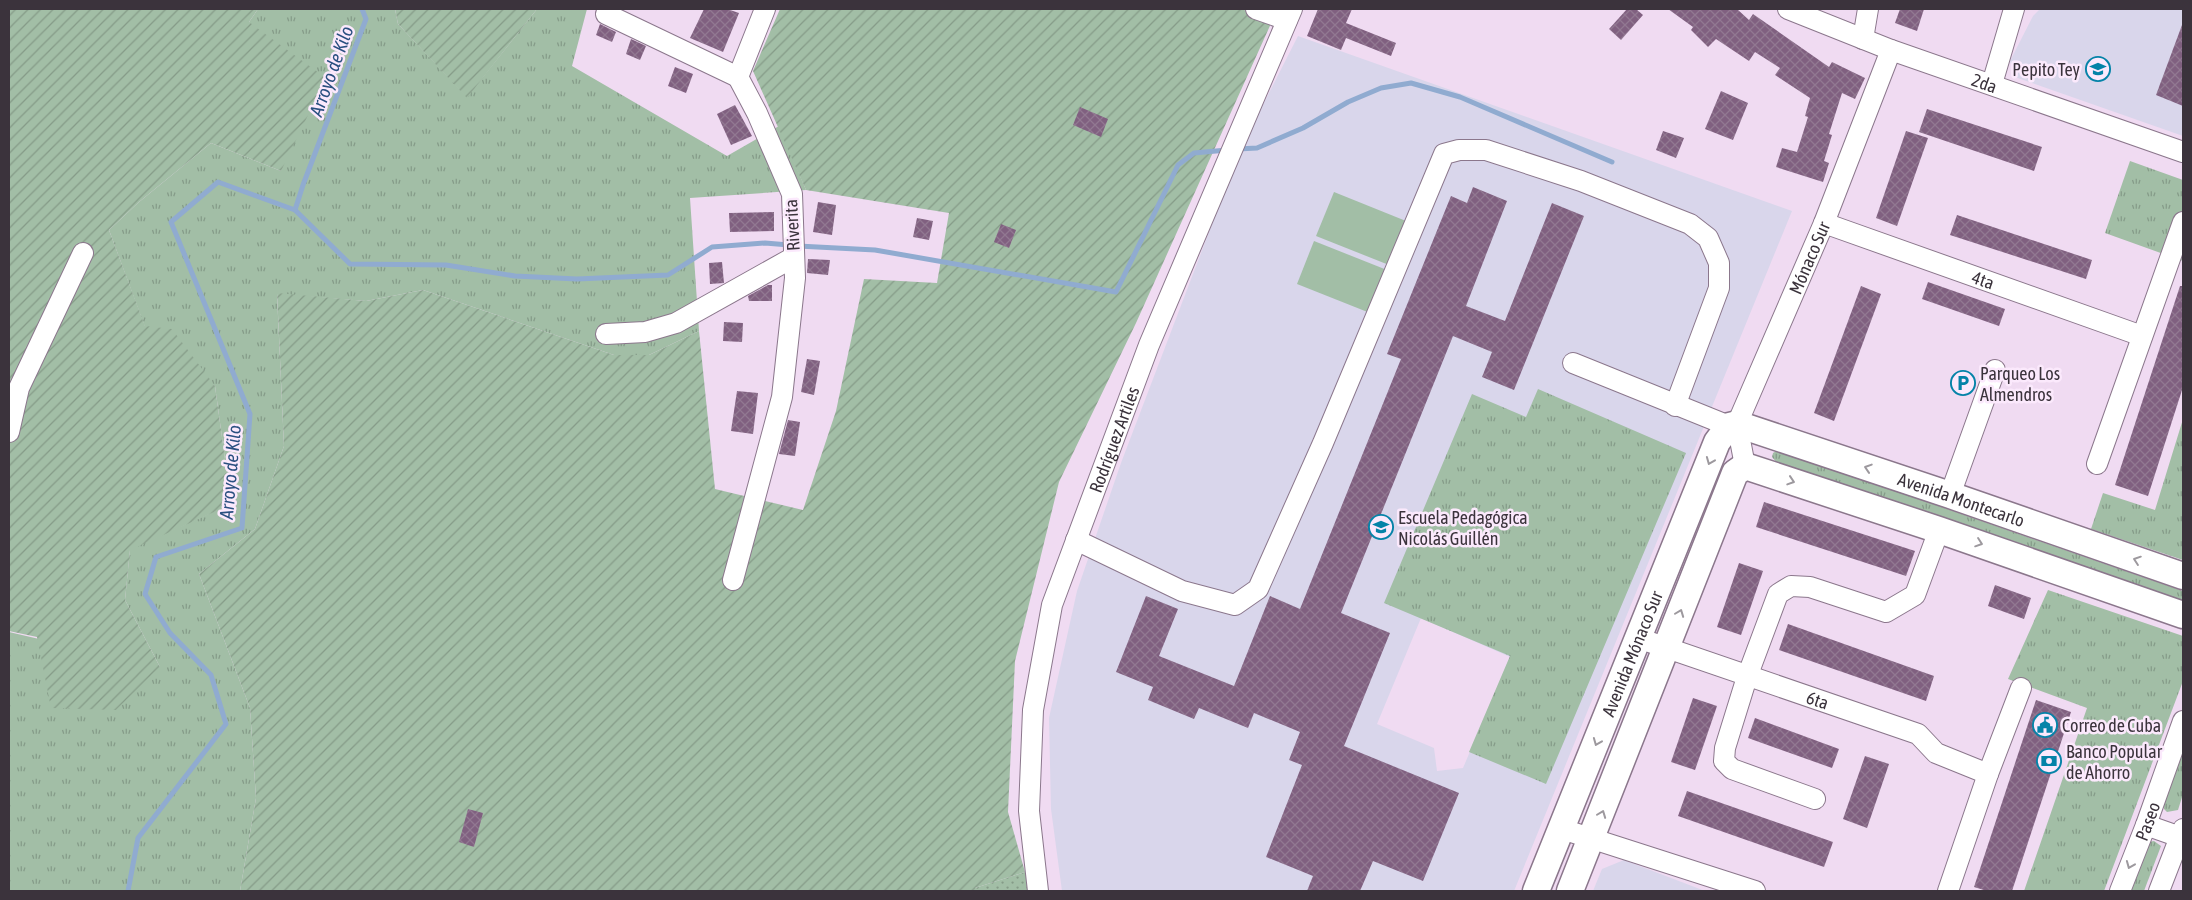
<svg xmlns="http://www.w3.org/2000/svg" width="2192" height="900" font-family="'Asap Condensed',sans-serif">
  <defs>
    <pattern id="grass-tufts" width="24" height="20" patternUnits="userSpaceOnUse" patternTransform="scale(1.25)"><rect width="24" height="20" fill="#a2bea6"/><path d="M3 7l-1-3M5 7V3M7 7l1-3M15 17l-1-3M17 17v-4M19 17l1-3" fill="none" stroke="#859b88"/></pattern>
    <pattern id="park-dots" width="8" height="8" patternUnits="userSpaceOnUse" patternTransform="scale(1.25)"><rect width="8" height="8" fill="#a2bea6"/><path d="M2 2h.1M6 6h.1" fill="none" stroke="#859b88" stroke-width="1.8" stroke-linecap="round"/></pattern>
    <pattern id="garden-furrows" width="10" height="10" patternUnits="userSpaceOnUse" patternTransform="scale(1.25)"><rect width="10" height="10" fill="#a2bea6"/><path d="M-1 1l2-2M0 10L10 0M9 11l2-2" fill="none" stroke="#859b88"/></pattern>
    <pattern id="building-cross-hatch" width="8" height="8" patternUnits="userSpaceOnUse" patternTransform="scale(1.25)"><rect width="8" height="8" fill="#806080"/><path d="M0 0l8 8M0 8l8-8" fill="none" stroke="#917891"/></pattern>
  </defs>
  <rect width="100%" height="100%" fill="#f0dbf2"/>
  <g fill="#d9d6eb" fill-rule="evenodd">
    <path d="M2040 9H2183V136L2015 77 2010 61 2033 16Z"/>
    <path d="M1298 36 1792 211 1514 891H1062L1051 809 1049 718 1077 591 1121 463 1241 148ZM1421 618 1510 657 1463 768 1437 771 1434 748 1377 724Z"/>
    <path d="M1624 860 1705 891H1593L1602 869Z"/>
  </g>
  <g fill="url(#grass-tufts)">
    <path d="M258 9H395L398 24 467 97 537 9H587L572 66 727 156 779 126 806 190 690 198 699 331 649 355H614L423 290 366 301 277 294 284 446 255 529 199 574 250 708 256 798 240 891H9V632L160 667 125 600 130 549 222 508 227 474 215 386 145 327 109 230 139 202 211 143 281 171 249 22Z"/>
    <path d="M2130 161 2183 180V261L2105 233Z"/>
    <path d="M1538 389 1686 453 1546 784 1469 752 1510 656 1384 603 1472 394 1526 417Z"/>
    <path d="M2183 419V560L2091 529 2103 493 2155 510Z"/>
    <path d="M1778 450 2183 591V602L1777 463 1772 457 1773 453Z"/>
    <path d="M2048 590 2183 636V681L2104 891H2024L2087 708 2008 679Z"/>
    <path d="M2183 748V794L2178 810 2167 812 2164 809V804Z"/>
    <path d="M2154 841 2161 846 2144 891H2130L2148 842Z"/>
  </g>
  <path fill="url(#park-dots)" d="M1025 872 1034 891H975V888Z"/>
  <g fill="url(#garden-furrows)">
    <path d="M9 9H258L249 22 326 78 281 171 211 143 139 202 109 230 145 326 172 329 215 386 227 474 223 508 130 550 125 600 160 667 116 710 51 708 37 637 9 631Z"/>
    <path d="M395 9H537L467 98 398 24Z"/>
    <path d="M780 9H1241L1273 19 1136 323 1059 482 1015 661 1008 812 1025 872 975 888V891H240L256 798 250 708 199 574 255 529 284 446 277 293 366 301 423 290 614 355H649L699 331 715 489 803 510 836 411 864 279 937 283 949 213 806 190 753 71Z"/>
  </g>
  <g fill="#a2bea6">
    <path d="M1334 192 1406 221 1389 265 1316 236Z"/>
    <path d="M1314 241 1387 270 1370 313 1297 284Z"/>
  </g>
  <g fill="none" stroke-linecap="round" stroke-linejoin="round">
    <g stroke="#90abd0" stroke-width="5">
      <path d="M1238 149 1257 148 1303 128 1348 102 1381 88 1411 83 1460 97 1612 162"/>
      <path d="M295 210 350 264 446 265 515 276 577 279 668 275 712 247 765 243 789 245"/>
      <path d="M798 246 875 250 1116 292 1178 165 1194 153 1227 150"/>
      <path d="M128 891 138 838 226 724 211 675 170 633 145 594 156 557 242 528 250 414 171 222 218 182 295 210 303 185 366 19 362 9"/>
    </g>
  </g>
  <g fill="url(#building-cross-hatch)">
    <path d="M704 9H727L739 13 723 52 690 38Z"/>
    <path d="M1318 9H1352L1346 23 1396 43 1391 56 1346 38 1341 50 1307 36Z"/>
    <path d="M1627 9H1636L1643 15 1621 40 1609 29Z"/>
    <path d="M1668 9H1737L1749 20 1753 14 1829 67 1832 62 1865 78 1855 99 1842 93 1829 134 1832 135 1824 161 1829 163 1823 182 1776 167 1782 148 1797 152 1808 117 1805 116 1810 98 1775 75 1780 68 1755 52 1749 61 1716 39 1708 47 1691 30 1693 27Z"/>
    <path d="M1900 9H1924L1917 31 1895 23Z"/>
    <path d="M600 24 616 32 612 42 596 35Z"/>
    <path d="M2182 25H2183V106L2156 95Z"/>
    <path d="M631 39 646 46 640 60 626 54Z"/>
    <path d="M675 67 693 74 686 93 668 86Z"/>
    <path d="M1721 91 1748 103 1733 140 1705 129Z"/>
    <path d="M735 105 752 136 731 145 717 114Z"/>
    <path d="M1080 107 1108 119 1101 137 1073 125Z"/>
    <path d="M1927 109 2042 147 2034 171 1919 132Z"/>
    <path d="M1663 131 1684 138 1676 158 1656 150Z"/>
    <path d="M1906 131 1928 138 1897 226 1876 218Z"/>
    <path d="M1473 187 1507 201 1466 306 1505 321 1552 203 1584 216 1514 390 1482 377 1492 352 1453 336 1341 613 1390 633 1344 746 1459 793 1423 881 1373 861 1360 891H1307L1313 876 1266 857 1302 765 1289 760 1300 732 1254 713 1248 728 1199 708 1194 719 1148 700 1153 687 1116 672 1146 596 1178 609 1159 656 1234 686 1270 596 1300 609 1401 359 1387 354 1451 196 1467 203Z"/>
    <path d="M818 202 836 205 832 235 813 232Z"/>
    <path d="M774 212V231L730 232 729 213Z"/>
    <path d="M1957 215 2092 260 2086 279 1950 235Z"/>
    <path d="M917 218 933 221 929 240 913 237Z"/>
    <path d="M1001 224 1016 230 1009 248 994 242Z"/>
    <path d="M808 259 830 260 828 275 807 273Z"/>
    <path d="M722 262 724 283 710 284 709 263Z"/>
    <path d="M1928 282 2005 309 1999 326 1922 299Z"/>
    <path d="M768 285H772V301H749L748 296Z"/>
    <path d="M1861 286 1881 294 1834 421 1814 413Z"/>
    <path d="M2180 286H2183V387L2148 496 2115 485Z"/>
    <path d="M724 322 743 323 742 342 723 341Z"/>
    <path d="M807 359 820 361 814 395 801 392Z"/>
    <path d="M737 391 758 393 753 434 731 431Z"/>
    <path d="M788 420 800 422 795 456 779 454Z"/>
    <path d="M1764 502 1915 551 1906 576 1756 527Z"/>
    <path d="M1739 563 1763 571 1741 635 1717 627Z"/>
    <path d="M1995 585 2031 598 2024 619 1988 606Z"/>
    <path d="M1788 624 1934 676 1926 701 1779 650Z"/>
    <path d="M1693 698 1717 706 1695 770 1671 762Z"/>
    <path d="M2036 700 2071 712 2012 891H1987L1974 887Z"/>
    <path d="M1755 718 1839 749 1832 768 1748 738Z"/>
    <path d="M1865 756 1889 764 1867 828 1843 819Z"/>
    <path d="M1687 791 1833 842 1824 867 1678 816Z"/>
    <path d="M468 809 483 813 474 847 459 842Z"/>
  </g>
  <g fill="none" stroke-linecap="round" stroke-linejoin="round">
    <defs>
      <g id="minor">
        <path d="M1256 9 1287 20"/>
        <path id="s1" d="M1788 9 1891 50 2183 152"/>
        <path d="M606 14 738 77"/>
        <path d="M1863 39 1868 9"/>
        <path d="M738 77 765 9"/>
        <path d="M1992 84 2014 9"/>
        <path id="s2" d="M1824 223 2142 336"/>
        <path d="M606 334 645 332 676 323 794 257"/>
        <path d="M1573 363 1729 426"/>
        <path d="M9 432 19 388 83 253"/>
        <path d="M2097 464 2183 222"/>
        <path id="s3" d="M1745 466 1737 424 1824 223 1891 50"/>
        <path d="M1950 495 1995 370"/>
        <path d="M1076 540 1182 591 1235 605 1258 589 1323 443 1444 154 1459 150H1486L1581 181 1690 224 1708 238 1719 263V288L1675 406"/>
        <path d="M733 580 782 397 795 278 792 194 757 113 738 77"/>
        <path id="s4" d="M1638 638 1918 734 1936 753 1988 774"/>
        <path d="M1815 799 1732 769 1724 761 1725 748 1747 677 1778 594 1791 586 1810 587 1886 612 1915 595 1939 530"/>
        <path d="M2146 825 2183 838"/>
        <path d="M1562 829 1755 891"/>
        <path id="s5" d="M1038 891 1029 811 1033 710 1052 605 1149 345 1292 9"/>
        <path d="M1948 891 1988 774 2021 688"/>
        <path id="s6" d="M2120 891 2146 825 2183 721"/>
        <path d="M2159 891 2183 829"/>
      </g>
      <g id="major">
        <path id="s7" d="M1536 891 1717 442 1729 426 1737 424 1950 495 2183 576"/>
        <path d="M1570 891 1735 473 1745 466 1939 530 2183 615"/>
      </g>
    </defs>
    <use href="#minor" stroke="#8b778c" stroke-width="22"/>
    <use href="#major" stroke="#8b778c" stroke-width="29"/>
    <use href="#minor" stroke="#fff" stroke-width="20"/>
    <use href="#major" stroke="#fff" stroke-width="26"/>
  </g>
  <defs><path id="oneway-chevron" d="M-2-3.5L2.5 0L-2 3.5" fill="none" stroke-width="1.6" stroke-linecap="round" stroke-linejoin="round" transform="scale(1.25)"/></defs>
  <g stroke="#9d999e">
    <use href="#oneway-chevron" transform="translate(1710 461) rotate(112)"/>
    <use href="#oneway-chevron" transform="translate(1868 468) rotate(-162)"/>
    <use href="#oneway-chevron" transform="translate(1791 481) rotate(18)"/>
    <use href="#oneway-chevron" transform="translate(1979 543) rotate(19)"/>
    <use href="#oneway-chevron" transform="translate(2137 560) rotate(-161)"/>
    <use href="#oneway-chevron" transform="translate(1680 613) rotate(-69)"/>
    <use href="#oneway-chevron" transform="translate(1597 742) rotate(112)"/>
    <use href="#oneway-chevron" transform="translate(1602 814) rotate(-69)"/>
    <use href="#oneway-chevron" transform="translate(2130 865) rotate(112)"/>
  </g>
  <defs>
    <symbol id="school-ring" viewBox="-11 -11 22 22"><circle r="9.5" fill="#fbe9fc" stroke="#0583a8" stroke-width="1.5"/><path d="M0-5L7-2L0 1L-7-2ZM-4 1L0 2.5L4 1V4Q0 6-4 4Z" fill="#0583a8"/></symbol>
    <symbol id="parking-ring" viewBox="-11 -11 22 22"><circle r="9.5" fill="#fbe9fc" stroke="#0583a8" stroke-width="1.5"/><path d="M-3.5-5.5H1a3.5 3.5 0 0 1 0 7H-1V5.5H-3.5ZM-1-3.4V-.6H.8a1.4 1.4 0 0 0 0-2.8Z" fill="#0583a8"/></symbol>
    <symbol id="university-ring" viewBox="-11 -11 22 22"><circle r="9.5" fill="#fbe9fc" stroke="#0583a8" stroke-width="1.5"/><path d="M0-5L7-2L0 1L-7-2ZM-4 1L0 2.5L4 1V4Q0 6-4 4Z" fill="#0583a8"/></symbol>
    <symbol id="civic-ring" viewBox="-11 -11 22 22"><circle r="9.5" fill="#fbe9fc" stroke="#0583a8" stroke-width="1.5"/><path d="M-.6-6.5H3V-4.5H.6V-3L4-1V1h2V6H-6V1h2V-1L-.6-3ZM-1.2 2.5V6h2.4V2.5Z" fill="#0583a8"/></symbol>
    <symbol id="bank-ring" viewBox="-11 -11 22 22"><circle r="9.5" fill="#fbe9fc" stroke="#0583a8" stroke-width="1.5"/><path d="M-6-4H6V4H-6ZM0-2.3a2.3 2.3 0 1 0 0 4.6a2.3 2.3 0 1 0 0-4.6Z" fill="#0583a8"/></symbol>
  </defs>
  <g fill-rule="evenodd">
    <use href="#school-ring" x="2084" y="55" width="28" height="28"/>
    <use href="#parking-ring" x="1949" y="369" width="28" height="28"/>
    <use href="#university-ring" x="1367" y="513" width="28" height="28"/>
    <use href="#civic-ring" x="2031" y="711" width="28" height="28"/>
    <use href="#bank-ring" x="2035" y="747" width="28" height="28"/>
  </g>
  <g text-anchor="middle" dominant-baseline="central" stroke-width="5" stroke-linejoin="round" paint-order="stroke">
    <g font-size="18" fill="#3b333c" stroke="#fbe9fc" text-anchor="start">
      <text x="2080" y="69" text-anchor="end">Pepito Tey</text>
      <text x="1980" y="373">Parqueo Los<tspan x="1980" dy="21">Almendros</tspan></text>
      <text x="1398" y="517">Escuela Pedagógica<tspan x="1398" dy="21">Nicolás Guillén</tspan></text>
      <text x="2062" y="725">Correo de Cuba</text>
      <text x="2066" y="751">Banco Popular<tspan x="2066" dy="21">de Ahorro</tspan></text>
    </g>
    <g font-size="18" fill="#3b333c" stroke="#fbe9fc">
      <text stroke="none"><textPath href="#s1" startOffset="210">2da</textPath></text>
      <text transform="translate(792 225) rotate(-93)">Riverita</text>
      <text stroke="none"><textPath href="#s3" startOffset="224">Mónaco Sur</textPath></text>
      <text stroke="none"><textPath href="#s2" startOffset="169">4ta</textPath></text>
      <text stroke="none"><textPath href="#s5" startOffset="465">Rodríguez Artiles</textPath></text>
      <text stroke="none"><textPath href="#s7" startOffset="749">Avenida Montecarlo</textPath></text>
      <text stroke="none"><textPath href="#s7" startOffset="256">Avenida Mónaco Sur</textPath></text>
      <text stroke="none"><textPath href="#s4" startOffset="190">6ta</textPath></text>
      <text stroke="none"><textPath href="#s6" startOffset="75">Paseo</textPath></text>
    </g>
    <g font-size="19" font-style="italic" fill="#2a5080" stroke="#fbe9fc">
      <text transform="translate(331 71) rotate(-70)">Arroyo de Kilo</text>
      <text transform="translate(230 472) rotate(-85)">Arroyo de Kilo</text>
    </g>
  </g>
  <rect width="2192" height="900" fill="none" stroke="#3b333c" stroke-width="20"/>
</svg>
